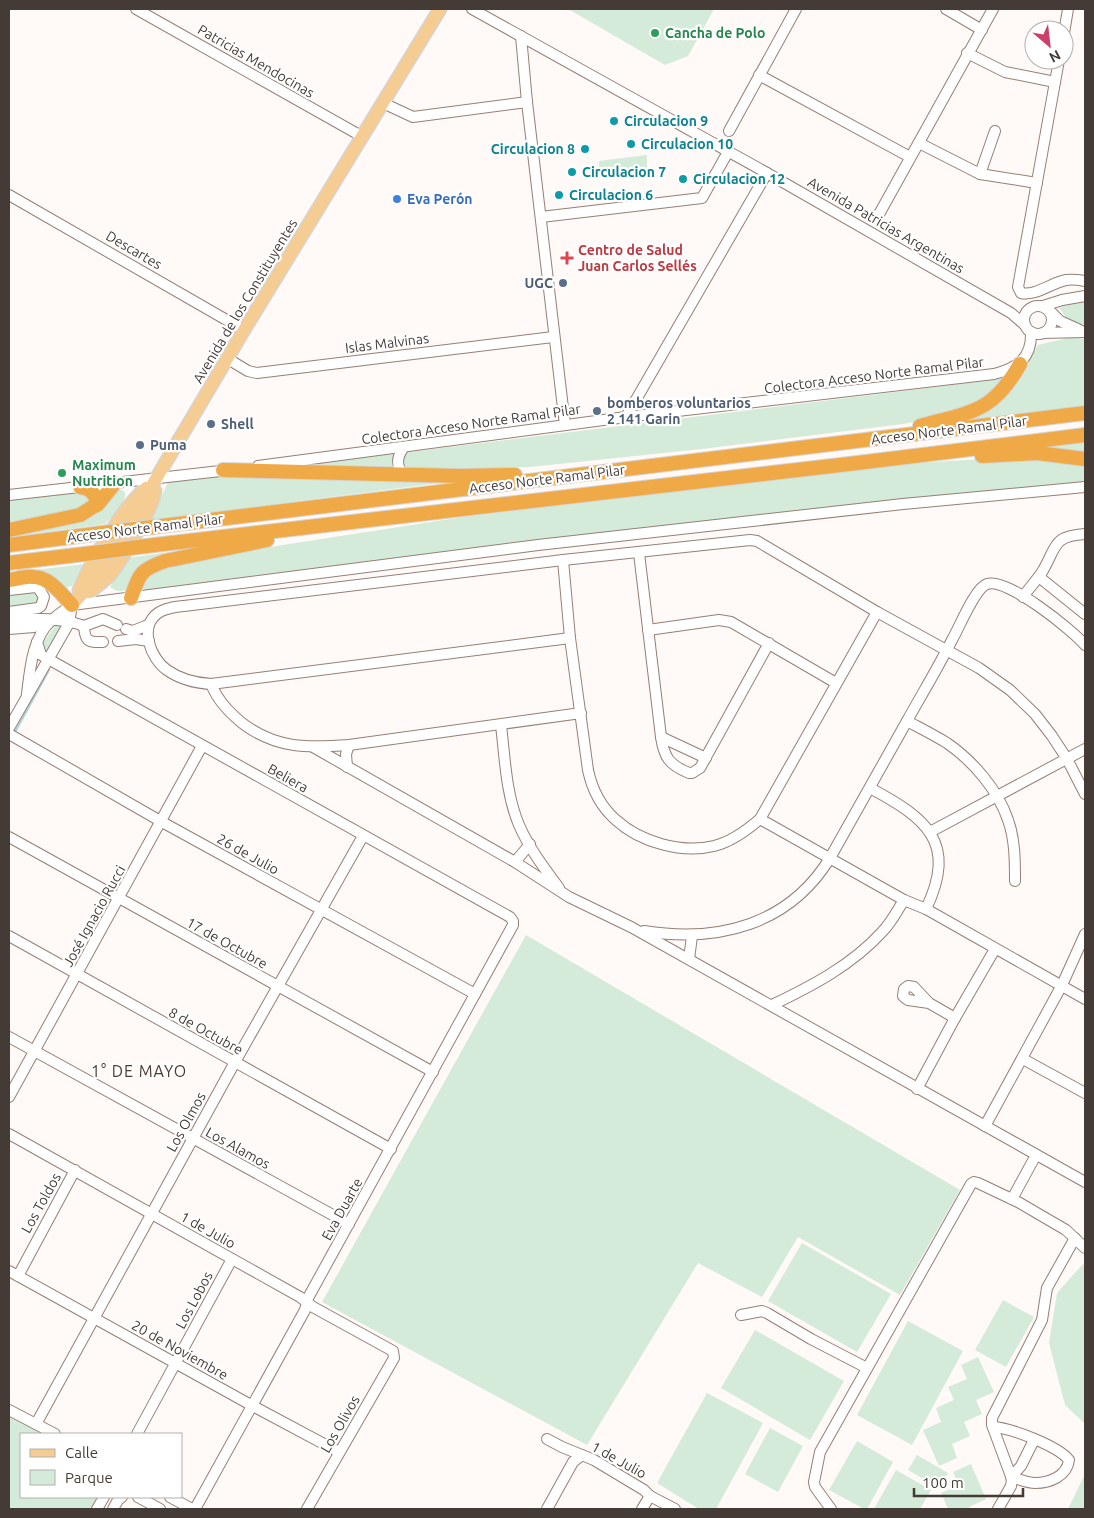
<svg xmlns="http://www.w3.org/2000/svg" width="1094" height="1518" font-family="Ubuntu,sans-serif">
  <rect width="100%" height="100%" fill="#fff9f7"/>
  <g fill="#d4ebd9">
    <path d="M568 9H714L688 56 665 65Z"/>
    <path d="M647 155V168L599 173V161Z"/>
    <path d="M1085 301V325L1068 320 1059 308 1065 304Z"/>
    <path d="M1072 337 1085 339V406L954 421 1014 383 1038 345Z"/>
    <path d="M1010 376 992 398 948 415 903 424 702 449 530 467 478 469 409 468 404 465C402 459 403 456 409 452L984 381Z"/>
    <path d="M1085 439V456L1026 448Z"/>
    <path d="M393 454 392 467 307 464Z"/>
    <path d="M1031 457 1085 463V485H1064C757 510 452 552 146 591L142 587 143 576 187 560 463 517 882 465 983 459Z"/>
    <path d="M245 475 447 482 151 520 168 482 211 476Z"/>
    <path d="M117 490H122L125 492C126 505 113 515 105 524L9 537V535L51 526Z"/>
    <path d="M76 492 82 493 91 498 86 508 9 526V500Z"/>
    <path d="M251 541 188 553 123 591H117L110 587 127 558Z"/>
    <path d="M85 564 72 586 64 588 53 577 44 574 9 577V573Z"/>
    <path d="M34 591 39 596 36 605 9 608V594Z"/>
    <path d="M55 626H62L47 652H44L42 648 44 641Z"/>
    <path d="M526 935 960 1190 900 1295 798 1237 762 1297 698 1263 587 1445 322 1302Z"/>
    <path d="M802 1243 891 1294 857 1352 768 1301Z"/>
    <path d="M1083 1264 1085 1268V1424L1065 1405 1049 1343 1057 1293Z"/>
    <path d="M1003 1300 1034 1317 1006 1367 975 1350Z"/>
    <path d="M908 1321 963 1351 912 1445 857 1415Z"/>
    <path d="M755 1330 844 1381 810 1440 721 1388Z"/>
    <path d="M978 1357 994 1392 976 1400 982 1414 964 1422 970 1436 952 1444 957 1458 939 1466 923 1430 941 1422 936 1408 954 1400 948 1387 967 1379 961 1365Z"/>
    <path d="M707 1393 763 1423 716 1509H699L657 1483Z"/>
    <path d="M9 1407 57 1434H21V1497H104L97 1509H9Z"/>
    <path d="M770 1428 803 1446 778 1492 745 1474Z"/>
    <path d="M857 1441 893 1462 867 1509H864L829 1490Z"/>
    <path d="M917 1455 948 1473 939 1488 908 1470Z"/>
    <path d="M971 1464 986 1499 969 1507 970 1509H948L941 1493 959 1485 953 1472Z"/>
    <path d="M896 1470 931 1490 920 1509H874Z"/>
    <path d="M1085 1474V1509H1068Z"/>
  </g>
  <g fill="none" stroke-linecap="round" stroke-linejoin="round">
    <path stroke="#aad4d6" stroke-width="2" d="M14 734 49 670"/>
    <defs>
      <g id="minor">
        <path d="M136 9 363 137"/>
        <path d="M472 9 767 173 1011 313 1025 325"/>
        <path d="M946 9 982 30"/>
        <path d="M1064 33 1068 9"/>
        <path d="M521 36 527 102 565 425"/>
        <path d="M967 53 1005 72 1055 82"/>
        <path d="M1059 60 1018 287 1021 293C1036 296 1051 283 1066 280 1072 279 1079 280 1085 281"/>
        <path d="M759 75 910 157"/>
        <path d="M383 103 413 117 527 102"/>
        <path d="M729 131 796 9"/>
        <path d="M919 143 980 174 1037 183"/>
        <path d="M980 174 995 131"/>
        <path d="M9 195 244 330"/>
        <path d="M878 216 993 9"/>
        <path d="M541 217 702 198 728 152"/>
        <path d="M1043 306 1062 300 1085 296"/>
        <circle cx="1038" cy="320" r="14"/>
        <path d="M1051 312 1060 321 1080 330"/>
        <path d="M1043 333 1084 332"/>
        <path d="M228 359 248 371 257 373 553 337"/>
        <path d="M626 417 767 173"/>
        <path d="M258 466 626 417 994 374C1018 368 1032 358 1031 332"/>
        <path d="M402 474C396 463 397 457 404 447"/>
        <path d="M9 495 229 470"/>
        <path d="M639 553 661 737C664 757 669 765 689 773H692L700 768 769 643"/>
        <path d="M563 560 570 638 588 770C592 789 601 807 616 820 640 842 682 854 714 846 731 842 746 831 760 819L877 612"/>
        <path d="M1039 577 1085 614"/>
        <path d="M9 590 36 587 39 589 44 597 41 606 38 608 9 612"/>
        <path d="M1023 597C1029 588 1037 580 1042 572 1057 548 1051 536 1085 534"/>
        <path d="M9 620C33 618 62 618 84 626L103 619 117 625"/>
        <path d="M84 626C85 643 89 642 103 642"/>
        <path d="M9 629 34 627 50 621"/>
        <path d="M126 629 133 631 148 625"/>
        <path d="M648 630 719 620 731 622 836 683"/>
        <path d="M570 638 211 684C195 683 181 680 167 670 151 659 138 627 158 613 165 608 175 607 184 606L563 560 750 540 757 541 877 612 979 668 1010 690 1035 714 1052 736 1067 759 1085 794"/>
        <path d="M118 641 136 639 149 641"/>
        <path d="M37 642 41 655 510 917 513 921V925L308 1298 305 1310 195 1509"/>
        <path d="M211 684C218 701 229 712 242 723 276 749 308 748 349 745L581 713"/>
        <path d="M27 694C30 670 32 637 52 620 58 614 65 610 72 605L538 545 903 504 1085 487"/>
        <path d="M907 721C920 728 934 735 947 743 973 761 998 790 1008 820 1015 839 1015 861 1015 881"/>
        <path d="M501 725C505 759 506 794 519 825 529 848 544 868 559 888"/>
        <path d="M9 728 69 623 72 605"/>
        <path d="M9 734 162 822 475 994"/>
        <path d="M661 737 706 758"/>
        <path d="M313 747 515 862 569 897 631 927 1085 1182"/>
        <path d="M347 767 346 754 349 745"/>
        <path d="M870 788C926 818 958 842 926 909"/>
        <path d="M760 819 904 900 926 909 1085 999"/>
        <path d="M930 832 1085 749"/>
        <path d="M9 837 433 1072"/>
        <path d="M515 862 530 844"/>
        <path d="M644 931C718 943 789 925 830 858 856 812 881 767 907 721 922 694 939 666 953 638 960 626 975 588 987 584 1007 577 1072 630 1085 645"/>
        <path d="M9 936 391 1149"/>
        <path d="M689 959 692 936"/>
        <path d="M929 1003 908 1000 903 996 904 989 908 986 914 987 929 1003 955 1018"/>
        <path d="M772 1005C812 986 852 965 882 932 891 923 897 911 904 900"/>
        <path d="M9 1037 349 1224"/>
        <path d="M1023 1059 1085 1093"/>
        <path d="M917 1089 955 1018 995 949"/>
        <path d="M9 1097 202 746"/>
        <path d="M985 1126 1062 985 1085 934"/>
        <path d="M9 1134 300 1297 313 1307 393 1351 394 1358 307 1509"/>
        <path d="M1012 1199 1036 1155"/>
        <path d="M9 1271 251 1405 339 1452"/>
        <path d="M18 1276 75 1170"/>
        <path d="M741 1315 762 1311 767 1313 811 1339 867 1368"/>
        <path d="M9 1410 55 1434"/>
        <path d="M36 1424 235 1062 363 836"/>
        <path d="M993 1427C1011 1428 1058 1446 1069 1460 1067 1476 1050 1483 1035 1483 1028 1483 1019 1479 1011 1477L1021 1466 1034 1440"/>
        <path d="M137 1434 232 1259"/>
        <path d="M547 1439 562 1447 594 1460 644 1490 650 1496 675 1509"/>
        <path d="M138 1497 160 1509"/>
        <path d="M170 1497 192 1509"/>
        <path d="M97 1509 104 1497"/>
        <path d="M113 1509 118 1500 122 1497"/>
        <path d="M547 1509 573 1462 582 1455"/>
        <path d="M642 1509 650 1496"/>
        <path d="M831 1509 815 1487 814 1482 820 1452 971 1184 974 1182 978 1183 1018 1202 1066 1230 1085 1248"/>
        <path d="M998 1509 1011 1486 1012 1479 992 1425V1418L1042 1320 1047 1288 1075 1238"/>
      </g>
      <g id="major">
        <path d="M79 590C93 559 121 509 146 488"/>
        <path d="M90 592C96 587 102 582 108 577 121 562 152 510 155 491"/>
        <path d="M72 605 89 586 131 521 244 330 440 9"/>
      </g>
      <g id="highway">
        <path d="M920 426C970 412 993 413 1020 364"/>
        <path d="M982 456 1037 453 1085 459"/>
        <path d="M223 470 459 476 515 475"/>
        <path d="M80 487C90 488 97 494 97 505"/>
        <path d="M161 526 1085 413"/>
        <path d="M9 530 80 515 99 503 115 483"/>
        <path d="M9 545 102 533"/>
        <path d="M146 546 849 464 1085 435"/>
        <path d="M9 563 93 553"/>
        <path d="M9 580C17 579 25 576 33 577 50 577 61 594 72 605"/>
        <path d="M131 598C140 573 140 570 165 561L267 540"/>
      </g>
    </defs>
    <use href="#minor" stroke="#967f74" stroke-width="12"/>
    <use href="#major" stroke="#d6d4d3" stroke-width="15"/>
    <use href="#highway" stroke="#d6d4d3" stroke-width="16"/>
    <use href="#minor" stroke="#fff" stroke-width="10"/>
    <use href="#major" stroke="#f5cc91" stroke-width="12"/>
    <use href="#highway" stroke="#efaa47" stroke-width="14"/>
    <defs>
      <g id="highway-bridge">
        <path d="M102 533 161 526"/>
        <path d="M93 553 146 546"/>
      </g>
    </defs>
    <use href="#highway-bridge" stroke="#d6d4d3" stroke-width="16" stroke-linecap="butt"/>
    <use href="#highway-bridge" stroke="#efaa47" stroke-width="14"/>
  </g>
  <g fill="#2e9e5b" stroke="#fff" stroke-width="2">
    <circle cx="655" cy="33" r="5"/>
    <circle cx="62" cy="473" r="5"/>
  </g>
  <g fill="#0f9aa8" stroke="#fff" stroke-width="2">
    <circle cx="614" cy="121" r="5"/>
    <circle cx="631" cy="144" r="5"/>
    <circle cx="585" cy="149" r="5"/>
    <circle cx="572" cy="172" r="5"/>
    <circle cx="683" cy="179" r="5"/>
    <circle cx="559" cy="195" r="5"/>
  </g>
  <circle fill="#3f7fe0" stroke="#fff" stroke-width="2" cx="397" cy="199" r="5"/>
  <path fill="#e0444e" stroke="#fff" stroke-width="2" d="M564.5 250.5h5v5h5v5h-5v5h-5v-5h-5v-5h5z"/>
  <g fill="#5c6f8a" stroke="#fff" stroke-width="2">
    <circle cx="563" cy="283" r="5"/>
    <circle cx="597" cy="411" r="5"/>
    <circle cx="211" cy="424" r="5"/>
    <circle cx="140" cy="445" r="5"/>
  </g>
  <g text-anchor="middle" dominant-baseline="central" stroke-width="4.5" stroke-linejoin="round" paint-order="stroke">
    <g font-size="14" font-weight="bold" fill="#27864d" stroke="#fff" text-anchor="start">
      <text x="665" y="33">Cancha de Polo</text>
      <text x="72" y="465">Maximum<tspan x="72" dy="16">Nutrition</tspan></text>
    </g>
    <g font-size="14" fill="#443a36" stroke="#fff">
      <text transform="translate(256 61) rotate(30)">Patricias Mendocinas</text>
      <text transform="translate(886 225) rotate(30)">Avenida Patricias Argentinas</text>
      <text transform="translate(134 250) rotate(30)">Descartes</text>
      <text transform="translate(245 301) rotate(-59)">Avenida de los Constituyentes</text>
      <text transform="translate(387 343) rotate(-7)">Islas Malvinas</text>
      <text transform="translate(874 375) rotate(-7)">Colectora Acceso Norte Ramal Pilar</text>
      <text transform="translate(471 424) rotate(-8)">Colectora Acceso Norte Ramal Pilar</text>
      <text transform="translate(949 430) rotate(-7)">Acceso Norte Ramal Pilar</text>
      <text transform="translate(547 479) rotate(-7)">Acceso Norte Ramal Pilar</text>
      <text transform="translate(145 528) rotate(-7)">Acceso Norte Ramal Pilar</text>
      <text transform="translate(288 778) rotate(29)">Beliera</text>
      <text transform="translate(248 854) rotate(29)">26 de Julio</text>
      <text transform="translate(94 916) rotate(-61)">José Ignacio Rucci</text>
      <text transform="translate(227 943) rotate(29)">17 de Octubre</text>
      <text transform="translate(206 1031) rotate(29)">8 de Octubre</text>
      <text transform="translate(186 1122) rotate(-61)">Los Olmos</text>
      <text transform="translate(238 1148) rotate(29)">Los Alamos</text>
      <text transform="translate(41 1203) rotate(-61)">Los Toldos</text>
      <text transform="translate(342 1209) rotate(-61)">Eva Duarte</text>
      <text transform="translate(208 1230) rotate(29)">1 de Julio</text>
      <text transform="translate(194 1300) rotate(-62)">Los Lobos</text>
      <text transform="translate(180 1350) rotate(29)">20 de Noviembre</text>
      <text transform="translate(340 1424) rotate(-60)">Los Olivos</text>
      <text transform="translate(619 1460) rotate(29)">1 de Julio</text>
    </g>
    <g font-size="14" font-weight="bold" fill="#0d838f" stroke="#fff" text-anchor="start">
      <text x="624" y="121">Circulacion 9</text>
      <text x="641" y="144">Circulacion 10</text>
      <text x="575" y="149" text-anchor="end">Circulacion 8</text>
      <text x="582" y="172">Circulacion 7</text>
      <text x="693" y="179">Circulacion 12</text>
      <text x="569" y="195">Circulacion 6</text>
    </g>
    <g font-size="14" font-weight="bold" fill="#366cbe" stroke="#fff" text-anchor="start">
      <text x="407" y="199">Eva Perón</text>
    </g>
    <g font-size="14" font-weight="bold" fill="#be3a42" stroke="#fff" text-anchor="start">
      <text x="578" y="250">Centro de Salud<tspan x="578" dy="16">Juan Carlos Sellés</tspan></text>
    </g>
    <g font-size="14" font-weight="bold" fill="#4e5e75" stroke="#fff" text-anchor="start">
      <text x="553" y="283" text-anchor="end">UGC</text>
      <text x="607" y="403">bomberos voluntarios<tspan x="607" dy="16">2 141 Garin</tspan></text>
      <text x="221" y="424">Shell</text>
      <text x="150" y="445">Puma</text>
    </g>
    <g font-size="16" letter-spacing="1" fill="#4e3a31" stroke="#fff">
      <text x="139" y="1071">1° DE MAYO</text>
    </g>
  </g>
  <rect width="1094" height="1518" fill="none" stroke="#443a36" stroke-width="20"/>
  <rect x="20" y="1433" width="162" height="65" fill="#ffffff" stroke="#b4b0af"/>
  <rect x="30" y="1449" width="25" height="8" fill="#f5cc91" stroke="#b4b0af"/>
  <text x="65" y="1458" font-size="15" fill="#443a36">Calle</text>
  <rect x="30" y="1470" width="25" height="15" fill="#d4ebd9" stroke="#b4b0af"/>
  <text x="65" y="1483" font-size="15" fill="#443a36">Parque</text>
  <g transform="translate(1049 45) rotate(152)"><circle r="24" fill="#ffffff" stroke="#b4b0af"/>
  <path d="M0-4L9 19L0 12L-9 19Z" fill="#cd3f69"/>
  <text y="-8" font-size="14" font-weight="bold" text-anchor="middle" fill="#443a36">N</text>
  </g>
  <path d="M914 1488v8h109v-8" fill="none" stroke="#443a36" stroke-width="2.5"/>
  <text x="922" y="1488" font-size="15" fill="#443a36" stroke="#ffffff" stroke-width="4" paint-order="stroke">100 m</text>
</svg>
